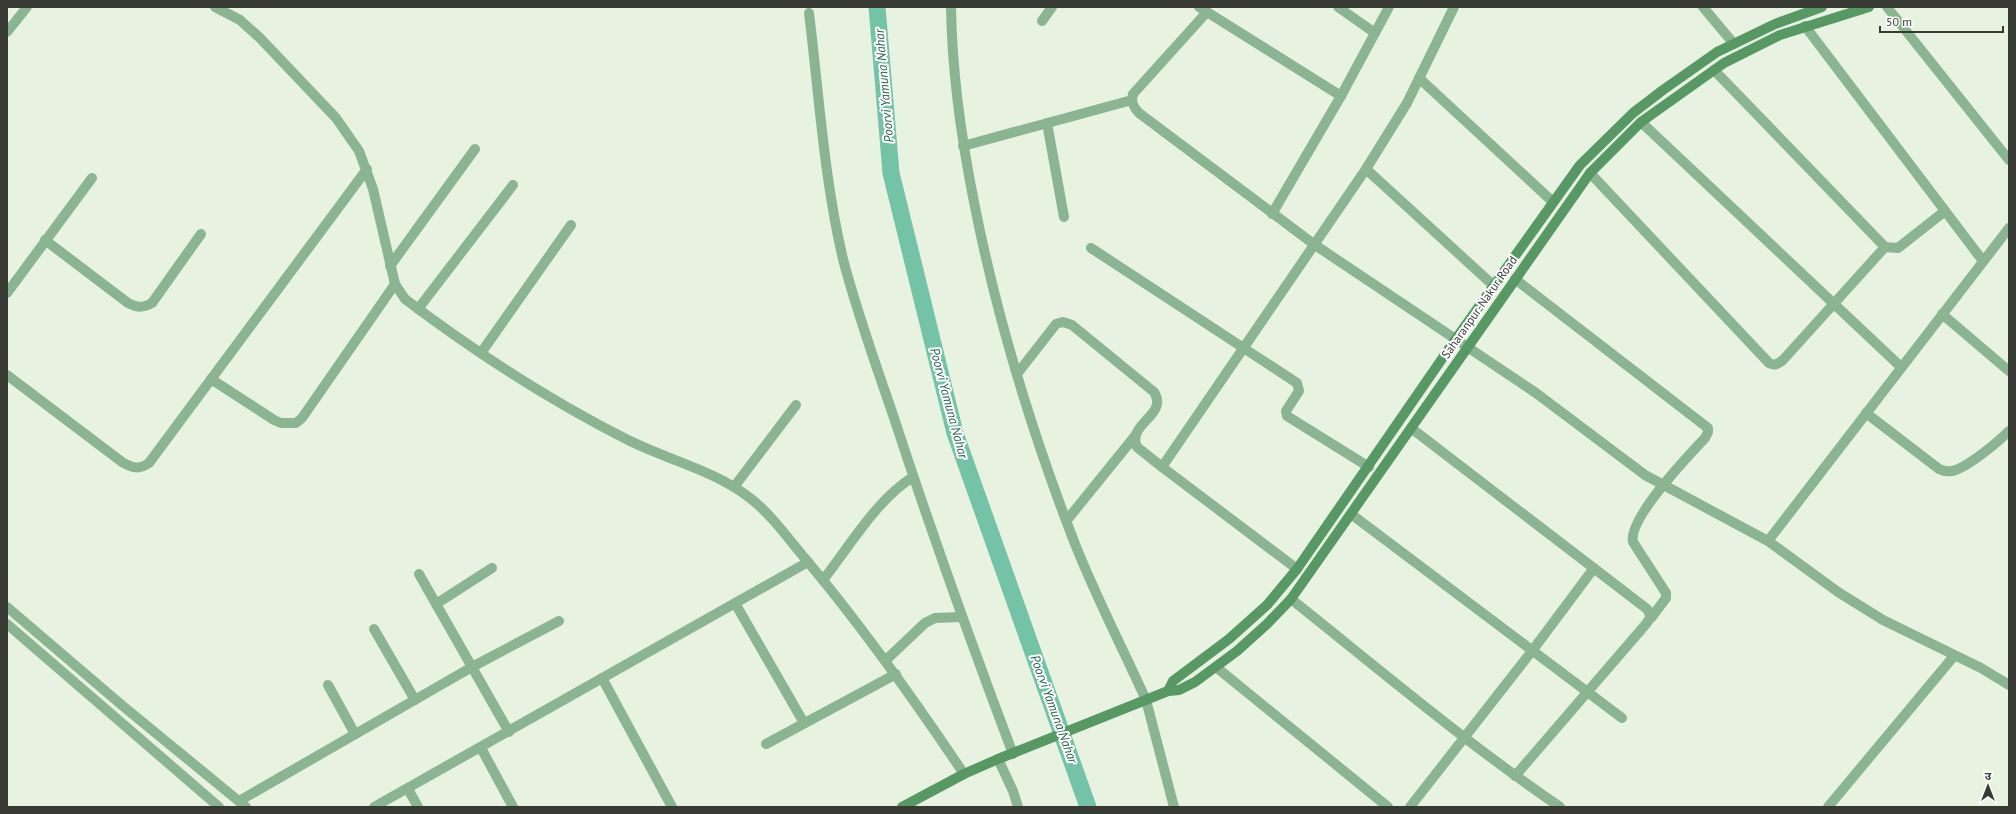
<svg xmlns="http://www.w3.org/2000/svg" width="2016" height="814" font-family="'PT Sans','Noto Sans Devanagari',sans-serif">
  <rect width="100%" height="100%" fill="#e8f2e1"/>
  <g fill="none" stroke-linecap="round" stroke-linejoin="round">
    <path stroke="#75c3a6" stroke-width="17" d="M877 7 891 173 955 433 1088 807"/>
    <g stroke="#8bb592" stroke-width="10">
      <path d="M1199 7 1341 96"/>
      <path d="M1338 7 1375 33"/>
      <path d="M1703 7 1734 44"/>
      <path d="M1887 7 2009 160"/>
      <path d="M1207 12 1133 94C1131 102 1133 107 1139 113L1315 245 1536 393 1645 475 1768 541 1838 592 1883 620 1981 668 2009 685"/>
      <path d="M809 13C819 94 824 179 843 259 857 313 876 365 894 418 931 531 971 643 1013 754"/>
      <path d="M1042 21 1052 7"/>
      <path d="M1805 26 1983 261"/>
      <path d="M7 32 27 7"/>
      <path d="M1714 70 1885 247 1898 248 1945 211"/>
      <path d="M1419 78 1553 202"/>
      <path d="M1641 122 1901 367"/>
      <path d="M1047 123 1064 217"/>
      <path d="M963 146 1132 100"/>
      <path d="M1366 169 1494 286"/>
      <path d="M1590 173 1769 363C1775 366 1778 364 1783 360L1885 247"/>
      <path d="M1272 214 1341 96 1389 7"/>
      <path d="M45 240 128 303C138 308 143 308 152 303L201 234"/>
      <path d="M1091 248 1297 383 1299 391 1286 411 1287 416 1369 467"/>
      <path d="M390 266 475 149"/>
      <path d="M1515 279 1708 428V432L1705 438C1688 456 1628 519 1633 542L1666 593V598L1651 618"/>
      <path d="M7 293 92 178"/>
      <path d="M418 309 513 185"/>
      <path d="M1942 314 2009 371"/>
      <path d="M481 353 571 225"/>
      <path d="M1017 374 1056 324 1063 322 1072 325 1154 392C1169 415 1126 424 1137 447L1162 467"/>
      <path d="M7 375 122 462C132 468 139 470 149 463L367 169"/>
      <path d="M211 379 274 420 281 423H296L302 418 395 284"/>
      <path d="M1866 413 1939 469C1943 471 1947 472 1952 471 1967 468 1998 442 2009 431"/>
      <path d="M1411 428 1647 609C1651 615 1651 618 1646 624L1515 776"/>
      <path d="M734 487 796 405"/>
      <path d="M1351 514 1622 718"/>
      <path d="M1067 520 1135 436"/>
      <path d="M1768 541 2009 228"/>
      <path d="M1297 569 1162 467 1366 169 1407 103 1454 7"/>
      <path d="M419 574 509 732"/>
      <path d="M823 580C849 547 877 499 913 477"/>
      <path d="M1291 599C1379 669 1466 743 1560 807"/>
      <path d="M735 603 804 723"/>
      <path d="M436 604 492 568"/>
      <path d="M7 607 124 707 246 807"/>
      <path d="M7 624 219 807"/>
      <path d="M374 629 415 700"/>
      <path d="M886 660 925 623 935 618 961 617"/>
      <path d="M1216 667 1388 807"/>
      <path d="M602 678 672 807"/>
      <path d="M328 685 355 734"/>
      <path d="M1146 700 1174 807"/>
      <path d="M766 744 896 674"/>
      <path d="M481 748 513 807"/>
      <path d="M998 759 1013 791 1018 807"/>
      <path d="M408 789 418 807"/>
      <path d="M239 801 472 667 559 621"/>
      <path d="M374 807 808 562"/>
      <path d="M1410 807 1532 651 1594 568"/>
      <path d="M1828 807 1954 656"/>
    </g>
    <g stroke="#8bb592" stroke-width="10">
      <path d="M215 7 240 20 260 38 336 118 359 151 373 189 395 284 405 299C475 352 549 400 628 440 668 460 714 470 750 498 772 515 790 541 808 562 865 630 915 701 964 774"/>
      <path d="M951 7C952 73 961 137 974 202 997 319 1032 433 1075 544 1096 597 1123 649 1146 700"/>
    </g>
    <g stroke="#579865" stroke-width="10">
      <path d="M1168 691 1179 690 1195 682 1237 651 1267 624 1291 599 1590 173 1641 122 1724 63 1780 35 1869 7"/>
      <path d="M902 807 964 774 998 759 1168 691 1173 681 1229 639 1267 605 1297 569 1455 340 1580 165 1633 113 1663 90 1717 52 1775 24 1822 7"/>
    </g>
  </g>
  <g text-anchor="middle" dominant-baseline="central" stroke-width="4" stroke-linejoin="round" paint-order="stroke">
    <g font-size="12" fill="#363a33" stroke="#fff">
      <text transform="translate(1479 307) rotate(-55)">Saharanpur-Nakur Road</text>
    </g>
    <g font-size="13" font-style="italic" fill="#23604c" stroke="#fff">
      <text transform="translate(884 86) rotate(-95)">Poorvi Yamuna Nahar</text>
      <text transform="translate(949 403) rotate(75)">Poorvi Yamuna Nahar</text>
      <text transform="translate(1054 709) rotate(70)">Poorvi Yamuna Nahar</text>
    </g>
  </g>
  <rect width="2016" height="814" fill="none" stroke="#363a33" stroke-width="16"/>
  <g transform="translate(1988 786)" stroke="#ffffff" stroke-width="3" paint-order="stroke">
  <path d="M0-3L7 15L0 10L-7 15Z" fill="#363a33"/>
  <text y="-6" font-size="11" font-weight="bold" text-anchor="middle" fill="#363a33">उ</text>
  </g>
  <path d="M1880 26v6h123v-6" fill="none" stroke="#363a33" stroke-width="2"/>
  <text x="1886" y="26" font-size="12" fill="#363a33" stroke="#ffffff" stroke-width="3" paint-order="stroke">50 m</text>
</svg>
